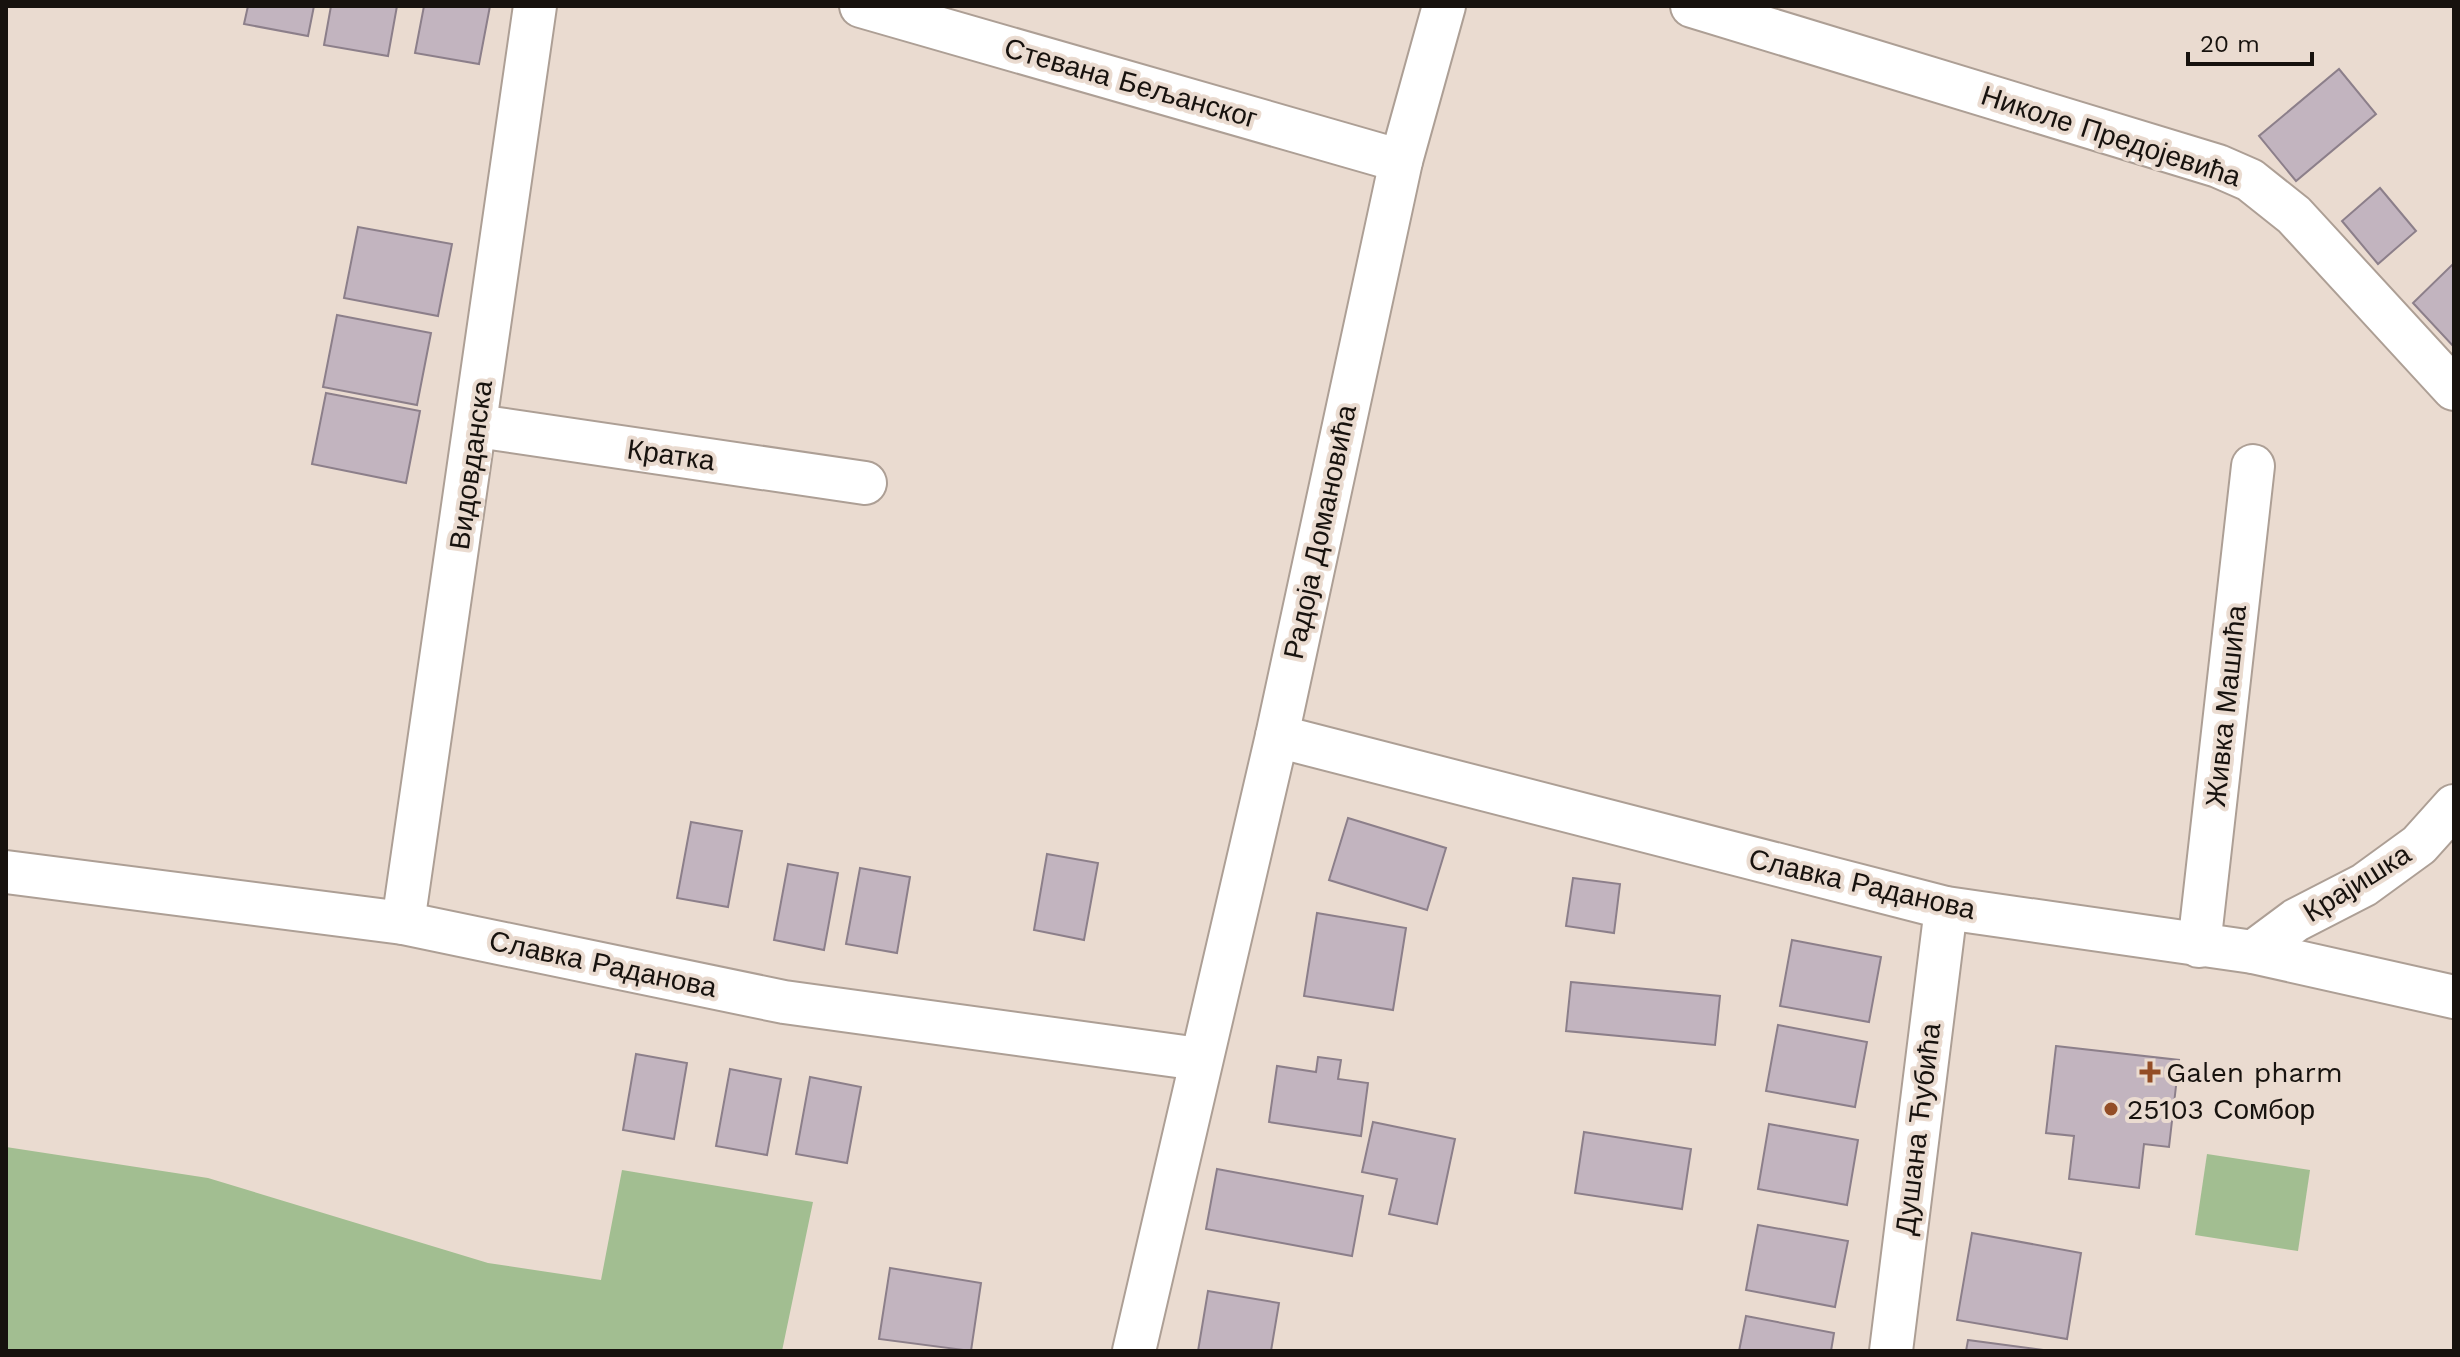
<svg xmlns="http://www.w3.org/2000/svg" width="2460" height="1357" font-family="'Work Sans',sans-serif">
  <rect width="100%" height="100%" fill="#eadbd0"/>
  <g fill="#a2be91">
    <path d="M6 1147 208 1178 488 1263 601 1280 622 1170 813 1202 782 1351H6Z"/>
    <path d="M2207 1154 2310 1170 2298 1251 2195 1235Z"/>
  </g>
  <g fill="#c2b4bf" stroke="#8c7f8a" stroke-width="2">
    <path d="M248 6H314L308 36 244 24Z"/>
    <path d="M331 6H397L388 56 324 45Z"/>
    <path d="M424 6H490L479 64 415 53Z"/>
    <path d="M2339 69 2376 114 2296 181 2259 136Z"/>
    <path d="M2380 188 2416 231 2378 264 2342 221Z"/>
    <path d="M358 227 452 244 438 316 344 298Z"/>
    <path d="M2454 263V347L2413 303Z"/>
    <path d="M337 315 431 333 417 405 323 387Z"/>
    <path d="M326 393 420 411 406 483 312 464Z"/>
    <path d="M1348 818 1446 848 1427 910 1329 880Z"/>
    <path d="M691 822 742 831 728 907 677 898Z"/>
    <path d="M1047 854 1098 863 1084 940 1034 930Z"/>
    <path d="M788 864 838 873 824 950 774 940Z"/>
    <path d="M860 868 910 877 897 953 846 944Z"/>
    <path d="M1573 878 1620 884 1614 933 1566 926Z"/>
    <path d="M1317 913 1406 928 1393 1010 1304 996Z"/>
    <path d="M1792 940 1881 957 1869 1022 1780 1006Z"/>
    <path d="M1571 982 1720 996 1715 1045 1566 1031Z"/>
    <path d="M1778 1025 1867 1042 1855 1107 1766 1091Z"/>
    <path d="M2056 1046 2179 1060 2169 1147 2144 1144 2139 1188 2069 1179 2074 1136 2046 1133Z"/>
    <path d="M636 1054 687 1063 674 1139 623 1130Z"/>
    <path d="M1318 1057 1341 1060 1338 1079 1368 1083 1361 1136 1269 1122 1277 1066 1316 1072Z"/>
    <path d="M730 1069 781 1079 767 1155 716 1146Z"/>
    <path d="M810 1077 861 1087 847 1163 796 1154Z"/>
    <path d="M1373 1122 1455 1139 1437 1224 1389 1214 1397 1179 1362 1172Z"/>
    <path d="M1769 1124 1858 1140 1847 1205 1758 1189Z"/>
    <path d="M1584 1132 1691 1149 1682 1209 1575 1193Z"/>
    <path d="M1217 1169 1363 1196 1352 1256 1206 1229Z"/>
    <path d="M1758 1225 1848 1241 1835 1307 1746 1290Z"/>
    <path d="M1972 1233 2081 1253 2067 1339 1957 1320Z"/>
    <path d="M890 1268 981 1283 971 1351 879 1339Z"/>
    <path d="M1208 1291 1279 1303 1271 1351H1198Z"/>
    <path d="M1746 1316 1834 1333 1831 1351H1739Z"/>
    <path d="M1968 1340 2051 1351H1966Z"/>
  </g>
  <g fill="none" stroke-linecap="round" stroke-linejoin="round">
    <defs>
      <g id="minor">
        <path d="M861 6 1401 161"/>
        <path d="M1692 6 2218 166 2250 180 2294 215 2454 389"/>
        <path d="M477 426 865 483"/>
        <path d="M1277 736 1946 908 2253 952 2454 997"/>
        <path d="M6 872 403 923 784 1002 1199 1059"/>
        <path d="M403 923 535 6"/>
        <path d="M2199 946 2253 466"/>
        <path d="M2253 952 2296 920 2364 885 2419 845 2454 806"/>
        <path d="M1134 1351 1277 736 1401 161 1444 6"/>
        <path d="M1891 1351 1946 908"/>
      </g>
    </defs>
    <use href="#minor" stroke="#ad9f95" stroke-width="46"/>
    <use href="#minor" stroke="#fff" stroke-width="42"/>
  </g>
  <g fill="#934d26" stroke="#eadbd0" stroke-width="3">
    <path d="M2146 1060h8v8h8v8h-8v8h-8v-8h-8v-8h8z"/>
    <circle cx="2111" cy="1109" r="8"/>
  </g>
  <g text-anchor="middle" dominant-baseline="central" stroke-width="8" stroke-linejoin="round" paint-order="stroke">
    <g font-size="28" fill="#17120e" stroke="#eadbd0">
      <text transform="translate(1131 83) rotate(16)">Стевана Бељанског</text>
      <text transform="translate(2111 136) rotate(18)">Николе Предојевића</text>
      <text transform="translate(671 455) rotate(8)">Кратка</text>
      <text transform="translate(471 465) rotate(-82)">Видовданска</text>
      <text transform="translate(1320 532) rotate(-78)">Радоја Домановића</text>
      <text transform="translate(2226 706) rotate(-84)">Живка Машића</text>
      <text transform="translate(2357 883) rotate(-32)">Крајишка</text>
      <text transform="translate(1862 884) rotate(13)">Славка Раданова</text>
      <text transform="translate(603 964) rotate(12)">Славка Раданова</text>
      <text transform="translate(1918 1129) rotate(-83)">Душана Ћубића</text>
    </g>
    <g font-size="28" fill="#17120e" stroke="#eadbd0" text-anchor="start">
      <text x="2166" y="1072">Galen pharm</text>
      <text x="2127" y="1109">25103 Сомбор</text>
    </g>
  </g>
  <rect width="2460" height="1357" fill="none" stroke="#17120e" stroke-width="16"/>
  <path d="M2188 52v12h124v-12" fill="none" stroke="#17120e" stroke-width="4"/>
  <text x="2200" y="52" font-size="24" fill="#17120e" stroke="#eadbd0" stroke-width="6" paint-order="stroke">20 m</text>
</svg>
